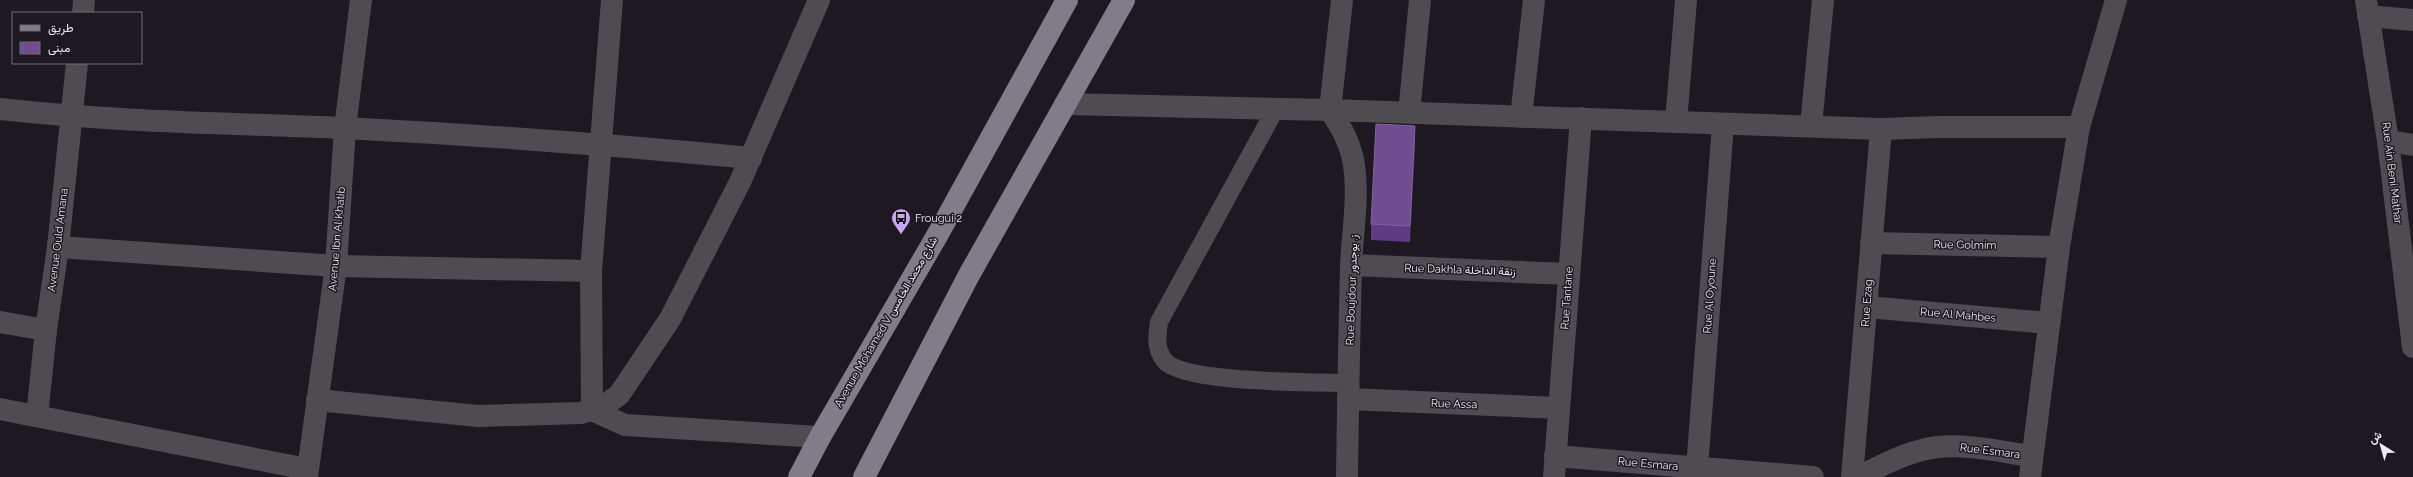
<svg xmlns="http://www.w3.org/2000/svg" width="2413" height="477" font-family="Raleway,Vazirmatn,sans-serif">
  <rect width="100%" height="100%" fill="#1d1822"/>
  <g fill="none" stroke-linecap="round" stroke-linejoin="round">
    <path stroke="#4e4b51" stroke-width="18" d="M1276 108 1159 322C1157 336 1155 348 1164 360 1182 384 1315 382 1349 383"/>
    <g stroke="#4e4b51" stroke-width="22">
      <path d="M612 0 591 271 592 410 625 425 820 437"/>
      <path d="M1342 0 1330 110C1341 127 1351 144 1354 165 1359 199 1352 233 1351 268 1349 337 1348 407 1347 477"/>
      <path d="M2366 0 2388 141 2413 347"/>
      <path d="M83 13 84 0"/>
      <path d="M2368 16 2413 20"/>
      <path d="M1065 104 1330 110 1881 129 1939 127H2079"/>
      <path d="M0 109C114 122 229 123 344 128 480 135 616 145 751 158"/>
      <path d="M1409 113 1420 0"/>
      <path d="M1521 117 1534 0"/>
      <path d="M1676 122 1686 0"/>
      <path d="M1811 126 1823 0"/>
      <path d="M2388 141 2413 145"/>
      <path d="M1871 243 2059 247"/>
      <path d="M58 247 336 266 591 271"/>
      <path d="M1351 265 1569 274"/>
      <path d="M1867 307 2048 323"/>
      <path d="M0 322 46 330"/>
      <path d="M1348 399 1559 408"/>
      <path d="M317 400 478 416 581 413 605 405 619 395 670 319 740 182 819 0"/>
      <path d="M0 409 307 469"/>
      <path d="M37 416 46 330 58 247 77 63"/>
      <path d="M1555 456 1813 477"/>
      <path d="M1697 468 1723 124"/>
      <path d="M307 477 336 266 345 128 361 0"/>
      <path d="M1554 477 1581 118"/>
      <path d="M1852 477 1881 129"/>
      <path d="M1858 477C1883 465 1910 450 1938 447 1969 444 2001 452 2032 456"/>
    </g>
    <path stroke="#4e4b51" stroke-width="22" d="M2030 477 2059 247 2079 127 2116 0"/>
    <g stroke="#817c87" stroke-width="22">
      <path d="M799 477 820 437 938 234 1067 0"/>
      <path d="M864 477 969 275 1124 0"/>
    </g>
  </g>
  <path fill="#603a83" d="M1415 143 1410 242 1371 240V224Z"/>
  <path fill="#3f2557" d="M1415 126V143L1410 242V226Z"/>
  <path fill="#704d8f" stroke="#83659e" d="M1376 124 1415 126 1410 226 1371 224Z"/>
  <defs>
    <symbol id="bus-pin" viewBox="-11 -11 22 30"><path d="M0 17L-7.5 6A9.5 9.5 0 1 1 7.5 6Z" fill="#c8a5ef" stroke="#1d1822"/><path d="M-5-6H5V4H4V6H2V4H-2V6H-4V4H-5ZM-3.5-4V0h7V-4ZM-3.5 1.2v1.5H-2V1.2ZM2 1.2v1.5H3.5V1.2Z" fill="#111"/></symbol>
  </defs>
  <g fill-rule="evenodd">
    <use href="#bus-pin" x="890" y="207" width="22" height="30"/>
  </g>
  <g text-anchor="middle" dominant-baseline="central" stroke-width="3" stroke-linejoin="round" paint-order="stroke">
    <g font-size="11" fill="#ece8f0" stroke="#1d1822">
      <text transform="translate(2392 173) rotate(83)">Rue Ain Beni Mathar</text>
      <text transform="translate(337 239) rotate(-85)">Avenue Ibn Al Khatib</text>
      <text transform="translate(58 240) rotate(-83)">Avenue Ould Amana</text>
      <text transform="translate(1965 245) rotate(1)">Rue Golmim</text>
      <text transform="translate(1460 270) rotate(2)">Rue Dakhla زنقة الداخلة</text>
      <text transform="translate(1352 290) rotate(-88)">Rue Boujdour ز. بوجدور</text>
      <text transform="translate(1710 296) rotate(-86)">Rue Al Oyoune</text>
      <text transform="translate(1567 298) rotate(-86)">Rue Tantane</text>
      <text transform="translate(1867 303) rotate(-86)">Rue Ezag</text>
      <text transform="translate(1958 315) rotate(5)">Rue Al Mahbes</text>
      <text transform="translate(886 322) rotate(-60)">Avenue Mohamed V شارع محمد الخامس</text>
      <text transform="translate(1454 404) rotate(2)">Rue Assa</text>
      <text transform="translate(1990 451) rotate(7)">Rue Esmara</text>
      <text transform="translate(1648 464) rotate(5)">Rue Esmara</text>
    </g>
    <g font-size="11" fill="#ece8f0" stroke="#1d1822" text-anchor="start">
      <text x="915" y="218">Frougui 2</text>
    </g>
  </g>
  <rect x="12" y="12" width="130" height="52" fill="#1d1822" stroke="#706b74"/>
  <rect x="20" y="25" width="20" height="6" fill="#817c87" stroke="#706b74"/>
  <text x="48" y="32" font-size="12" fill="#ece8f0">طريق</text>
  <rect x="20" y="42" width="20" height="12" fill="#704d8f" stroke="#706b74"/>
  <text x="48" y="52" font-size="12" fill="#ece8f0">مبنى</text>
  <g transform="translate(2381 445) rotate(323)" stroke="#1d1822" stroke-width="3" paint-order="stroke">
  <path d="M0-3L7 15L0 10L-7 15Z" fill="#ece8f0"/>
  <text y="-6" font-size="11" font-weight="bold" text-anchor="middle" fill="#ece8f0">ش</text>
  </g>
</svg>
